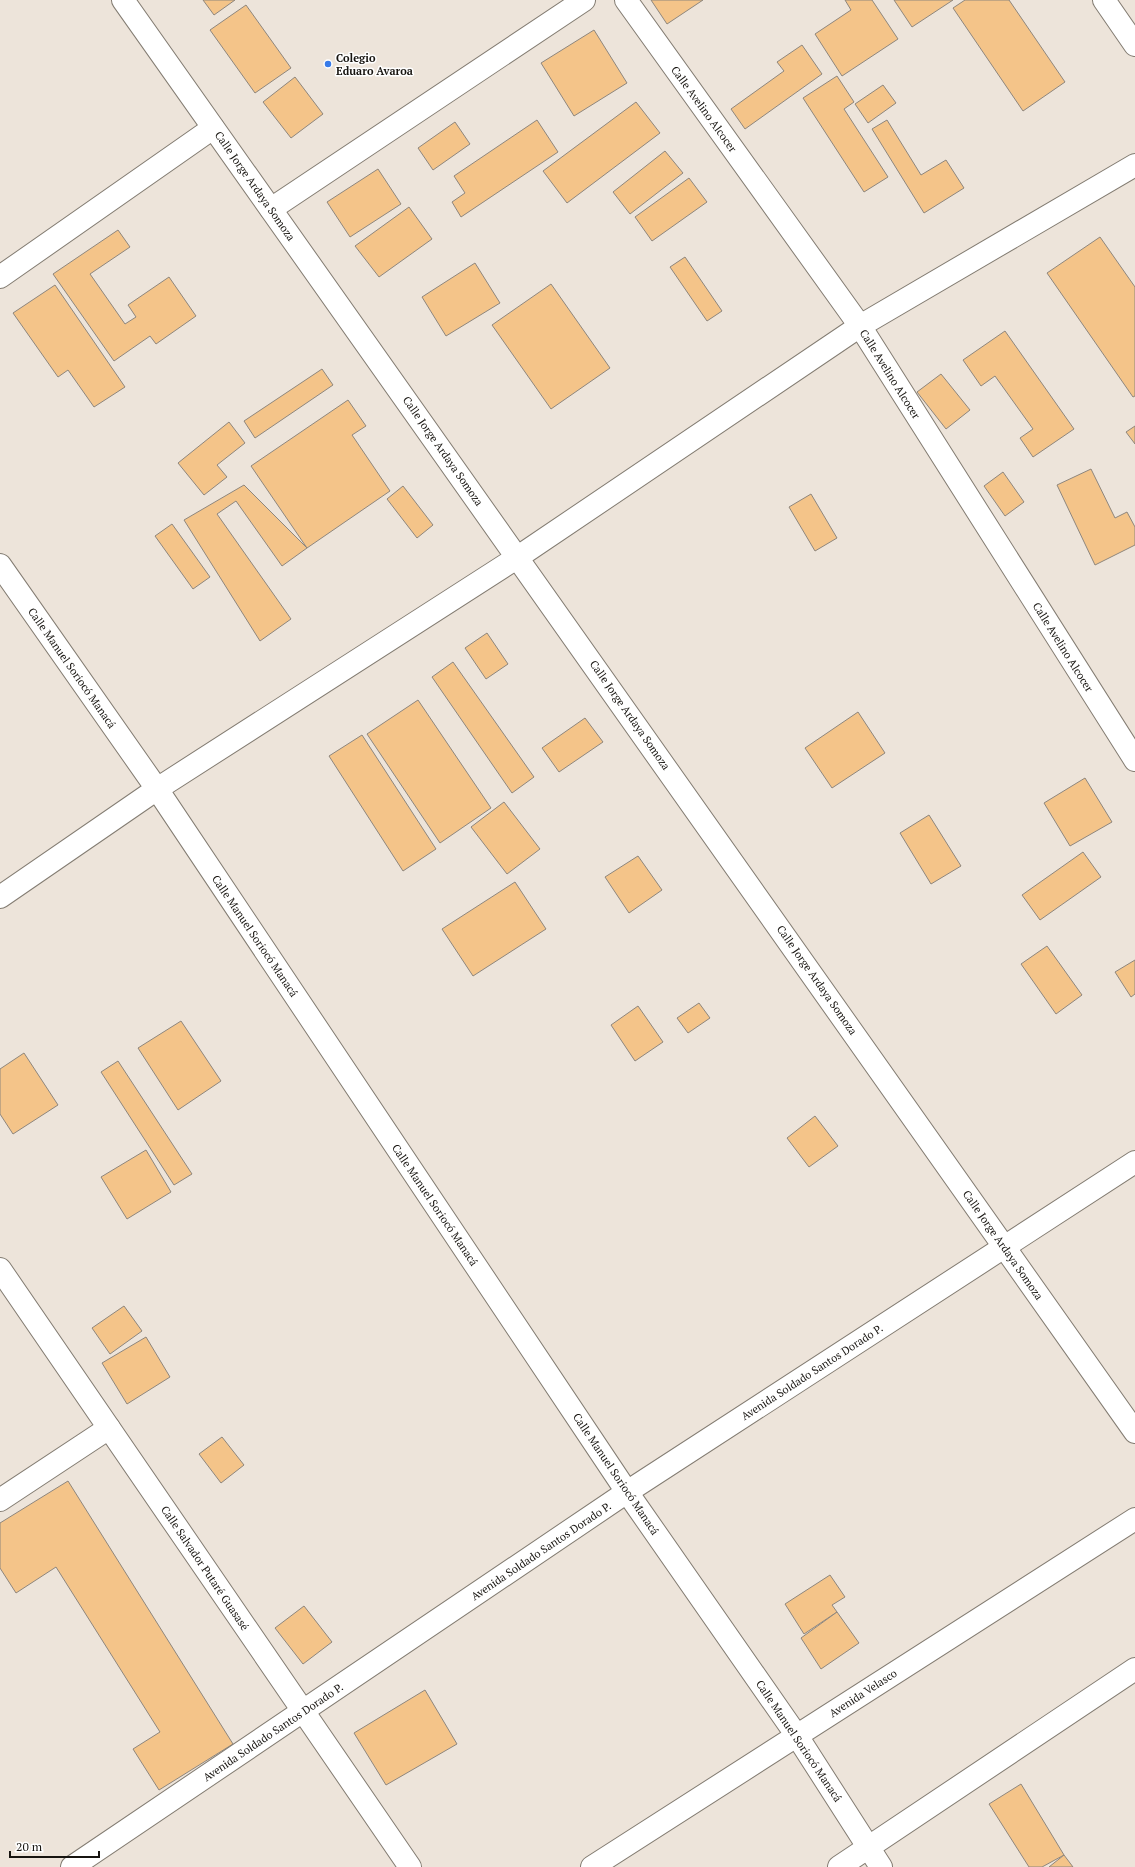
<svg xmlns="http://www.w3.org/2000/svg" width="1135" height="1867" font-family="'PT Serif',serif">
  <rect width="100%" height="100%" fill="#ede4da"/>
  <g fill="#f4c489" stroke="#8e867d">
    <path d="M203 0H235L214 15Z"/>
    <path d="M651 0H703L667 24Z"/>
    <path d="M845 0H872L898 39 842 76 815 34 851 10Z"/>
    <path d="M894 0H953L912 27Z"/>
    <path d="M965 0H1009L1065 82 1023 111 953 8Z"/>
    <path d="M246 5 291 68 255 93 210 30Z"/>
    <path d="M594 30 627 83 574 116 541 63Z"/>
    <path d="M802 45 822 74 745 129 731 109 784 71 777 62Z"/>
    <path d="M837 76 854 102 844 109 888 177 864 192 803 98Z"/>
    <path d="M295 77 323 114 291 138 263 102Z"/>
    <path d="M883 85 896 103 868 123 855 104Z"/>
    <path d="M636 102 660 133 567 203 543 171Z"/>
    <path d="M537 120 558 152 461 217 452 202 465 193 454 176Z"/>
    <path d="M887 120 921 175 946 160 964 188 924 213 872 129Z"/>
    <path d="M455 122 470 144 433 170 418 148Z"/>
    <path d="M665 151 683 173 630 214 613 192Z"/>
    <path d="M378 169 401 204 350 237 327 202Z"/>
    <path d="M689 178 707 202 652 241 635 217Z"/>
    <path d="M409 207 432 239 379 277 355 246Z"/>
    <path d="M118 230 130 247 90 274 125 324 136 317 128 305 169 277 196 316 156 344 150 336 114 361 53 274Z"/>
    <path d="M1100 237 1135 287V396L1133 397 1047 273Z"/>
    <path d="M685 257 722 311 707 321 670 267Z"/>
    <path d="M475 263 500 303 446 336 422 297Z"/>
    <path d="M551 284 610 368 551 409 492 325Z"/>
    <path d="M55 285 125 387 94 407 68 370 58 377 13 313Z"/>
    <path d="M1005 331 1074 429 1033 457 1020 438 1033 429 995 376 981 386 963 360Z"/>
    <path d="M322 369 333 385 255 438 244 421Z"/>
    <path d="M941 374 970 410 946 429 917 392Z"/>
    <path d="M348 400 366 426 352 435 390 491 307 548 251 466Z"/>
    <path d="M229 422 245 443 217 465 227 477 204 495 178 463Z"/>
    <path d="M1135 426V444L1126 432Z"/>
    <path d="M1091 469 1115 518 1127 512 1135 527V545L1095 565 1057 485Z"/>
    <path d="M1003 472 1024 502 1005 516 984 486Z"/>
    <path d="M244 485 307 548 282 566 236 501 217 514 291 619 260 641 184 520Z"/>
    <path d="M403 486 433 525 417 538 387 499Z"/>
    <path d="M811 494 837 538 815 551 789 507Z"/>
    <path d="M172 524 210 577 193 589 155 536Z"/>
    <path d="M487 633 508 664 486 679 465 648Z"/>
    <path d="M453 662 534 777 512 793 432 677Z"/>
    <path d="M418 700 491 808 440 843 367 734Z"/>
    <path d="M858 712 885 753 832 788 805 748Z"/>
    <path d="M585 718 603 742 559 772 542 748Z"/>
    <path d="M362 735 436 849 403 871 329 756Z"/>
    <path d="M1085 778 1112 822 1070 846 1044 803Z"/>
    <path d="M504 802 540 849 507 874 471 827Z"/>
    <path d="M929 815 961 866 931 884 900 833Z"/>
    <path d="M1083 852 1101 877 1040 920 1022 895Z"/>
    <path d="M638 856 662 890 629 913 605 877Z"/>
    <path d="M515 882 546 929 473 976 442 929Z"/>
    <path d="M1047 946 1082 995 1056 1014 1021 964Z"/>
    <path d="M1135 960V994L1131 997 1115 972Z"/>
    <path d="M699 1003 710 1018 688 1033 677 1018Z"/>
    <path d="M638 1006 663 1042 635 1061 611 1025Z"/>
    <path d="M181 1021 221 1081 178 1110 138 1048Z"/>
    <path d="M24 1053 58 1105 13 1134 0 1114V1069Z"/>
    <path d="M118 1061 192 1174 174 1185 101 1072Z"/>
    <path d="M815 1116 838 1146 809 1167 787 1138Z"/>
    <path d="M146 1150 171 1192 127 1219 101 1177Z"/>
    <path d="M124 1306 142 1331 110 1354 92 1328Z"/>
    <path d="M146 1337 170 1377 127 1404 102 1363Z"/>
    <path d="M222 1437 244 1465 221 1483 199 1454Z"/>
    <path d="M68 1481 233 1744 159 1790 133 1749 160 1732 56 1567 16 1593 0 1568V1523Z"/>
    <path d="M830 1575 845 1597 832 1605 837 1612 804 1634 785 1604Z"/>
    <path d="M304 1606 332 1642 303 1664 275 1628Z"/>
    <path d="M837 1612 859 1643 821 1669 801 1638Z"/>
    <path d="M425 1690 457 1744 386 1785 354 1733Z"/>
    <path d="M1021 1784 1064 1855 1042 1867H1029L989 1804Z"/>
    <path d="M1064 1855 1073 1867H1049Z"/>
  </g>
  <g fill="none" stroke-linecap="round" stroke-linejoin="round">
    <defs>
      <g id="minor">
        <path d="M123 0 1135 1432"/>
        <path d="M626 0 860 326 1135 760"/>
        <path d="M1104 0 1135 45"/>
        <path d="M271 209 584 0"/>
        <path d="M0 277 213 128"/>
        <path d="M0 565 157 789 627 1492 797 1736 881 1867"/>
        <path d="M0 897 157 789 518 557 860 326 1135 165"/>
        <path d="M0 1269 410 1867"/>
        <path d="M0 1500 109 1428"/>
        <path d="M72 1867 627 1492 1135 1162"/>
      </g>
      <g id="tertiary">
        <path d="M592 1867 1135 1519"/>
        <path d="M839 1867 1135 1669"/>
      </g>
    </defs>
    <use href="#minor" stroke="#837c72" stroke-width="24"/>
    <use href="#tertiary" stroke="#837c72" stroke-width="24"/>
    <use href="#minor" stroke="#fff" stroke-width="22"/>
    <use href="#tertiary" stroke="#fff" stroke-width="22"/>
  </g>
  <circle fill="#387be9" stroke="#fff" stroke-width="1.5" cx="328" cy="64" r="4"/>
  <g text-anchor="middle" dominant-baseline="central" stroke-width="3" stroke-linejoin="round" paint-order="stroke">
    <g font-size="11" font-weight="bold" fill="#171410" stroke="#fff" text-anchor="start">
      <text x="336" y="58">Colegio<tspan x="336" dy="13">Eduaro Avaroa</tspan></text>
    </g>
    <g font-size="11" fill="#171410" stroke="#fff">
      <text transform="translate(704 109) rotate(54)">Calle Avelino Alcocer</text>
      <text transform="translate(255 186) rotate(55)">Calle Jorge Ardaya Somoza</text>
      <text transform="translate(890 374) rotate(58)">Calle Avelino Alcocer</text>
      <text transform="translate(443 451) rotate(55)">Calle Jorge Ardaya Somoza</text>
      <text transform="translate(1063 647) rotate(58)">Calle Avelino Alcocer</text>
      <text transform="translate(72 668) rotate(55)">Calle Manuel Soriocó Manacá</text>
      <text transform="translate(630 715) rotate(55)">Calle Jorge Ardaya Somoza</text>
      <text transform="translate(255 936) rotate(56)">Calle Manuel Soriocó Manacá</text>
      <text transform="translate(817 980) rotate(55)">Calle Jorge Ardaya Somoza</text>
      <text transform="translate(435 1205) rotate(56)">Calle Manuel Soriocó Manacá</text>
      <text transform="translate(1003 1245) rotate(55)">Calle Jorge Ardaya Somoza</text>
      <text transform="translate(812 1372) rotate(-33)">Avenida Soldado Santos Dorado P.</text>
      <text transform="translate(616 1474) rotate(56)">Calle Manuel Soriocó Manacá</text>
      <text transform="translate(541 1551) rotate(-34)">Avenida Soldado Santos Dorado P.</text>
      <text transform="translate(205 1568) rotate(56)">Calle Salvador Putaré Guasasé</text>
      <text transform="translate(863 1693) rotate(-33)">Avenida Velasco</text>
      <text transform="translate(273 1732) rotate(-34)">Avenida Soldado Santos Dorado P.</text>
      <text transform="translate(799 1741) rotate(56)">Calle Manuel Soriocó Manacá</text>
    </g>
  </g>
  <path d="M10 1851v6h89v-6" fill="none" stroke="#171410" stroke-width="2"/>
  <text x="16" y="1851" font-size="12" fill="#171410" stroke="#ffffff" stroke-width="3" paint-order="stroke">20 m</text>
</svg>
